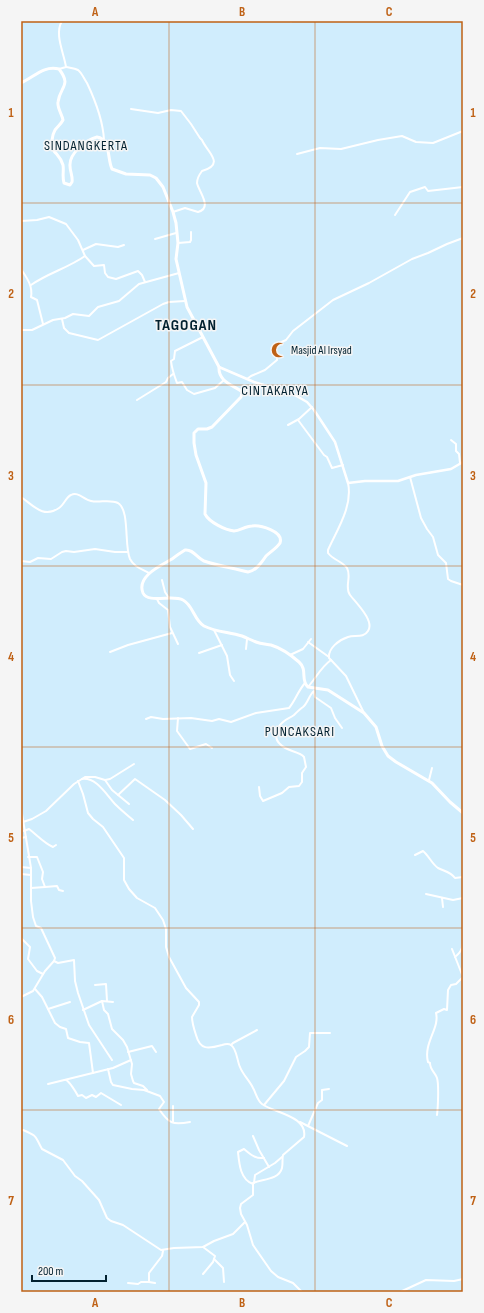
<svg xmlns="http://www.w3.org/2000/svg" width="484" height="1313" font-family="'Sofia Sans Condensed',sans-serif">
  <rect width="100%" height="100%" fill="#d0edfd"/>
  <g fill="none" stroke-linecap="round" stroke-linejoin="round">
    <g stroke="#fff" stroke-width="2">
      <path d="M291 21V22"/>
      <path d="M66 67C70 68 74 68 78 70 82 73 84 79 87 83 96 102 103 120 104 140"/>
      <path d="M59 69 66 67C64 53 54 34 62 21"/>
      <path d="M131 109 158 113 171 110 181 111 191 124 200 138 202 140C207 152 226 164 202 171 199 175 197 179 197 183 199 192 213 208 198 212L185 208 173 212"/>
      <path d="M297 154 320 148 341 149 378 140 402 136 416 142 433 143 463 131"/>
      <path d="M395 215 410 192 425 187 428 191 463 187"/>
      <path d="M21 221 37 220 49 217 66 224 78 240 85 256 94 266 104 265 105 273 108 277 116 279 138 271 142 275 145 282"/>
      <path d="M155 239 176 233"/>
      <path d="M178 243 190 242 191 240V232"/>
      <path d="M83 250 96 244 118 247 124 245"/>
      <path d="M21 269C27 278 33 286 31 297L37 300 43 324"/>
      <path d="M31 285C48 273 68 268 85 256"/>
      <path d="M62 319 64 328 69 333 98 340 163 304 169 302 185 301"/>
      <path d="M21 330H32L53 320 65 318 73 314 89 316 98 307 119 301 139 284 179 273"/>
      <path d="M203 337 175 351 174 359 171 361C172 370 174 375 177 383L182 382 187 390 194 394 215 388 224 380"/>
      <path d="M247 379 251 376 265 370 277 360V356L274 347 277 344 286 340 293 331 333 300 369 283 412 259 428 253 447 244 463 238"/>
      <path d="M137 400 166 382 168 378 173 374"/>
      <path d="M298 420 324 455 327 457 332 468 343 465"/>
      <path d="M288 425 299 419 312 407"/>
      <path d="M451 440 456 444V451L459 454 460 463"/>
      <path d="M410 477 421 518 427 529 433 537 438 555 446 563 448 579 451 581 463 585"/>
      <path d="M21 497C33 505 43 519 59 508 64 505 66 497 71 495 78 491 84 500 91 501 99 503 110 499 118 503 130 510 124 546 130 559 134 567 142 569 149 573"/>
      <path d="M21 561 30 562 38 558 51 559 62 552 66 551 74 552 95 549 115 552H128"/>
      <path d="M162 580 165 592 169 598"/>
      <path d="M157 599 159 603 168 610 170 627 178 644"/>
      <path d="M214 630 227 656 230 675 234 681"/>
      <path d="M308 642 329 657"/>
      <path d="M246 649 247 639"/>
      <path d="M110 652 128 645 172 633"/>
      <path d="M199 653 222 645"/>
      <path d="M290 655 303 649 311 639"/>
      <path d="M331 660 346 676 364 713"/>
      <path d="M308 687C316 678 321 667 331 660L329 658C328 648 339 640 348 637 355 635 364 638 368 631 375 621 356 603 350 595 344 587 352 577 347 568 342 561 333 560 328 553V550C337 530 353 506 348 483"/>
      <path d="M314 692 315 697 331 708 335 718 342 728"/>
      <path d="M178 718 177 731 190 749 206 744 212 748"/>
      <path d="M146 719 151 717 163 719 191 718 212 721 219 719 231 722 256 713 289 708C295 701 298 691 305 683"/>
      <path d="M82 779C97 777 107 796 116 805 121 810 127 815 133 820"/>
      <path d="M105 780 112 790 129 804"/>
      <path d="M429 780 432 768"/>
      <path d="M78 781 83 794 88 813 93 819 103 827 124 858V880L129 889 137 898 155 908 163 920 166 929V947L169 957 186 988 199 1002V1005L192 1017C192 1023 194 1029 196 1035 200 1050 208 1049 222 1045 225 1044 228 1043 231 1045 237 1049 237 1061 240 1067 243 1075 250 1081 253 1088 256 1093 257 1100 262 1104 274 1113 308 1116 304 1137L283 1155C282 1159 283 1164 282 1168 279 1180 262 1179 253 1183V1195L241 1204 240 1208 241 1214 247 1225 253 1245 271 1271 278 1277 293 1283 302 1292"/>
      <path d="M259 787 260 796 263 801 282 793 289 787 299 786 302 782V773L306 767 304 757C299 751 287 752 280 744 273 738 277 727 283 722 286 719 290 718 294 715 297 712 300 709 303 707 308 703 309 695 314 691"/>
      <path d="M118 795 135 779 165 800 181 815 193 829"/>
      <path d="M21 808 31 868V901L33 917 36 926 41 928 55 958 54 961 45 971 33 991 21 997"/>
      <path d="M23 822 32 819 46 811 74 784 85 777H95L105 780 110 779 134 764"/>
      <path d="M24 831 29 829C37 835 44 843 53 847L56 845"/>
      <path d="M21 838 26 837"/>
      <path d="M415 855 423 851C429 856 432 864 438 868 444 871 451 872 455 878L463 877"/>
      <path d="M28 857H37L43 872 42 879 45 887 57 886 59 890 63 891"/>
      <path d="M21 867 31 868"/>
      <path d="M21 874 31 875"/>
      <path d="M31 888 45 887"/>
      <path d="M426 894 453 900 463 898"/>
      <path d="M442 898 443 907"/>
      <path d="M21 938 30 947 28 959 37 971 43 974"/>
      <path d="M455 957C467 948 461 939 463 927"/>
      <path d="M54 961 58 963 74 960 75 981 78 993 89 1025 112 1060"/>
      <path d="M95 985 106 984 107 1001"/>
      <path d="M35 989 42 997 55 1023 60 1027 66 1029 68 1038 80 1042 89 1043 93 1073"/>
      <path d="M102 1001 104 1010 108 1014 112 1029 123 1040 127 1047 132 1064 131 1074 133 1081 134 1083 143 1086 147 1090"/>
      <path d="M48 1009 70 1002"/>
      <path d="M83 1010 102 1001 113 1002"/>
      <path d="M231 1045 233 1043 257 1030"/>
      <path d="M128 1052 152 1046 156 1052"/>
      <path d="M108 1069 111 1082 113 1085 132 1089 144 1090 160 1096 164 1102 159 1109C169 1124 173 1125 190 1122"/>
      <path d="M66 1080C69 1081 76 1092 78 1096L82 1095 86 1098 92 1095 96 1097 101 1093 121 1105"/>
      <path d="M48 1084 113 1068 131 1060"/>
      <path d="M264 1105 284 1081 296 1057 305 1051 309 1047 310 1033H330"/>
      <path d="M437 1115C438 1107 439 1084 437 1078 435 1072 430 1070 430 1063L428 1062C423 1043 440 1028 436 1013L444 1009 447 1010 448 990 451 985 456 984 463 977 452 949"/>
      <path d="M173 1122V1106"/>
      <path d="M300 1122 347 1146"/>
      <path d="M308 1126 318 1103 322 1100V1090L329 1089"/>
      <path d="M21 1130H23C39 1137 34 1135 42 1149L63 1160 75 1176 82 1181 99 1200 107 1218 111 1221 123 1225 161 1250 174 1248 203 1247 214 1241 233 1234 245 1222"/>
      <path d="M253 1136 259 1150 269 1167"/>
      <path d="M254 1183 255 1175 275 1163 282 1157"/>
      <path d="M253 1184C240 1180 239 1162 238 1152L244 1149C250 1154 255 1159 264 1158"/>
      <path d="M203 1247 215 1256 213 1262 203 1274"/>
      <path d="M214 1259 223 1268 224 1282"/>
      <path d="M149 1282 155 1283"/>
      <path d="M128 1283 138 1284 141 1282H149V1273L162 1256 163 1251"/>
      <path d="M400 1292 426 1280 454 1281 463 1279"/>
    </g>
    <path stroke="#fff" stroke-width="2.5" d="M219 367 254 382 293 394 307 402 314 410 335 442 348 483 365 481H398L416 475 451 469 463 462"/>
    <path stroke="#fff" stroke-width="3" d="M21 83C34 77 44 65 59 69 72 86 60 86 58 102 57 108 62 114 63 120 61 124 58 126 55 130 52 135 50 147 54 151 58 156 61 158 63 165 64 171 62 177 64 183L70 185 72 182C73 176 70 172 70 166 69 153 86 140 97 137 111 139 107 159 112 169L126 174 150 175 156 178 163 187 173 212 176 223 178 243 176 259 187 307 219 367C218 381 232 385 241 391L242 393 241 397 212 427 207 429H198L194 433V443L196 455 206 483 205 514C209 522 225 530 234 531 240 531 245 526 252 526 260 525 284 531 280 543 277 548 270 552 266 556 262 562 256 571 248 572 234 568 218 566 204 561 197 558 193 549 185 550 180 553 176 556 172 559 162 565 136 576 143 593 148 604 173 594 183 600 193 605 194 620 204 626 216 632 229 632 242 636 247 638 251 640 256 642 261 644 266 644 271 645 281 648 291 655 299 662 308 670 300 680 308 687L328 690 364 713 376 727 382 746 388 756 396 762 432 783 450 802 463 813"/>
  </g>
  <path fill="none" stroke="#bf6115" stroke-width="1" stroke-opacity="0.55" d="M169 21V1292M315 21V1292M21 203H463M21 385H463M21 566H463M21 747H463M21 928H463M21 1110H463"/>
  <defs>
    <symbol id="mosque-bare" viewBox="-9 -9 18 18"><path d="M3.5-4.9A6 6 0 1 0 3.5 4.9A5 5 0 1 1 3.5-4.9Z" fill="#bf6115" stroke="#f5f5f5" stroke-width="2.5" paint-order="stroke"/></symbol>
  </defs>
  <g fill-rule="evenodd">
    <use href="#mosque-bare" x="268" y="339" width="22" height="22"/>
  </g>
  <g text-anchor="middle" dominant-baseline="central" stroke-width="3" stroke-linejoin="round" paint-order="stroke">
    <g font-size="12" fill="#012130" stroke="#f5f5f5" text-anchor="start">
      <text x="291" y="350">Masjid Al Irsyad</text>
    </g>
    <g font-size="14" letter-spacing="1" fill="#012130" stroke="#f5f5f5">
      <text x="86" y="145">SINDANGKERTA</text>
      <text x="275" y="390">CINTAKARYA</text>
      <text x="300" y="731">PUNCAKSARI</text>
    </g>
    <g font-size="16" font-weight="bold" letter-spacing="1" fill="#012130" stroke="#f5f5f5">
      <text x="186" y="325">TAGOGAN</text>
    </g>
  </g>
  <rect width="484" height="1313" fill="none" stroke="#f5f5f5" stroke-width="44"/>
  <path d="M32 1275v6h74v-6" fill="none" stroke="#012130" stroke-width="2"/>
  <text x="38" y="1275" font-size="12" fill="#012130" stroke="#f5f5f5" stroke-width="3" paint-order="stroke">200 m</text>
  <rect x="22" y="22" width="440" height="1269" fill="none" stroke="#bf6115" stroke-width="1.5"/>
  <g font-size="13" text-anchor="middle" font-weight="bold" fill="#bf6115">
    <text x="95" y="16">A</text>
    <text x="242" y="16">B</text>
    <text x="389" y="16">C</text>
    <text x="11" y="117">1</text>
    <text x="473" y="117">1</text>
    <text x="11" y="298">2</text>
    <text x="473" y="298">2</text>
    <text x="11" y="480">3</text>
    <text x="473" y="480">3</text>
    <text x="11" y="661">4</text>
    <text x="473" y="661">4</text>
    <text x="11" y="842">5</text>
    <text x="473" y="842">5</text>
    <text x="11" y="1024">6</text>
    <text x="473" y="1024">6</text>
    <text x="11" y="1205">7</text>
    <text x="473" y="1205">7</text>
    <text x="95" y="1307">A</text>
    <text x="242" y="1307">B</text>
    <text x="389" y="1307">C</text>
  </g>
</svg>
